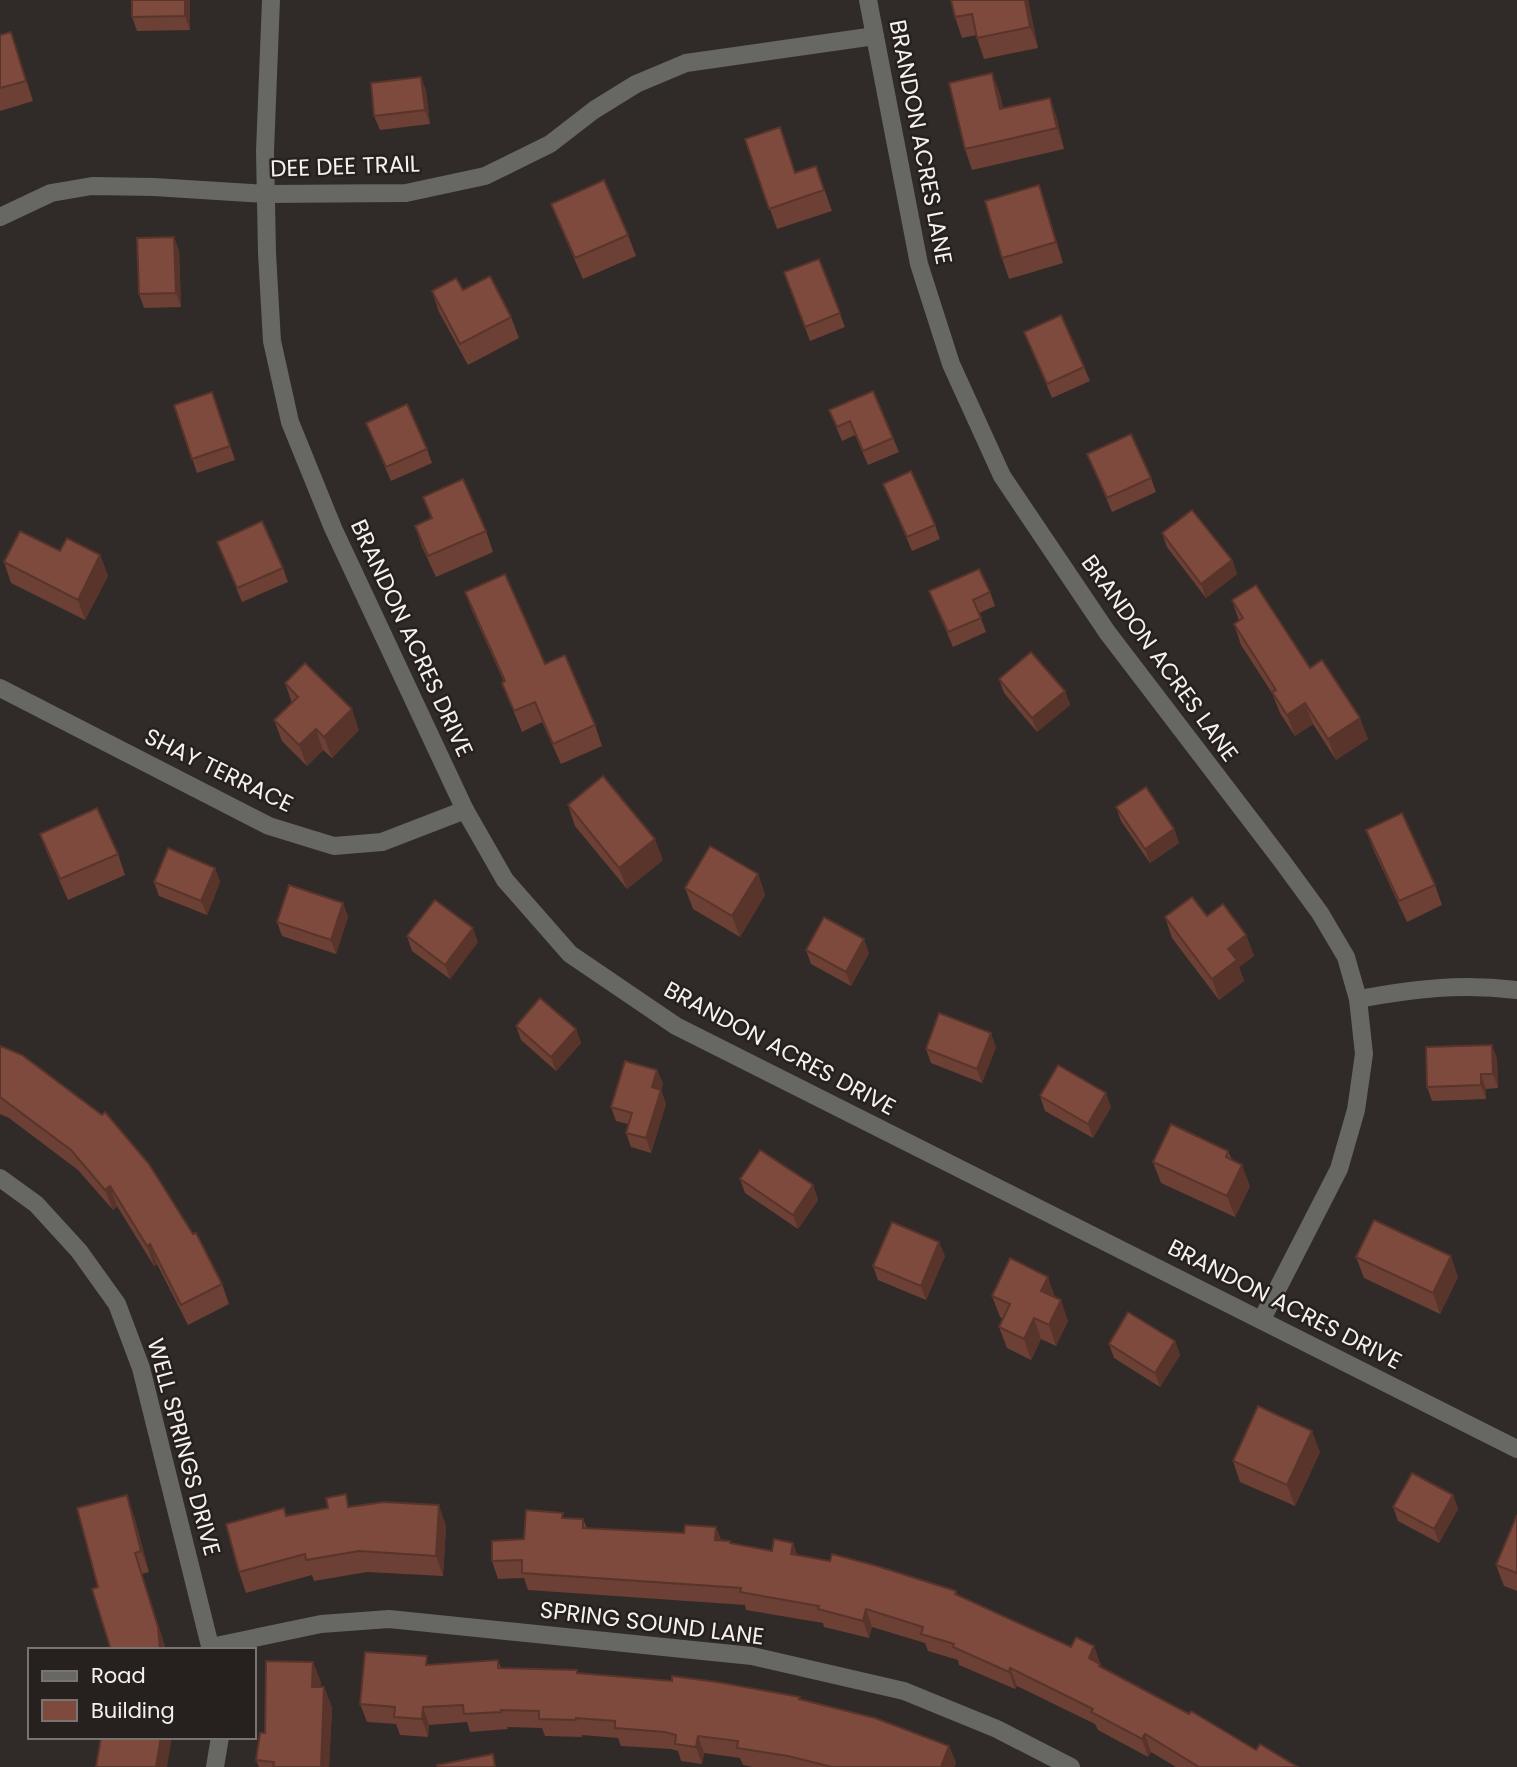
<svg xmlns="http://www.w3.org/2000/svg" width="1517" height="1767" font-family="Poppins,sans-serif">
  <rect width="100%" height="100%" fill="#302a28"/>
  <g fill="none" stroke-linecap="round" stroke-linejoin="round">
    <g stroke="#676764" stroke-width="18">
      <path d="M271 0 265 151 267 253 272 341 290 422 333 528 465 810 505 880 570 954 676 1026 1517 1449"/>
      <path d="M868 0 919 264 951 364 1002 476 1107 632 1282 861 1320 913 1346 957 1358 999 1364 1054 1356 1110 1339 1169 1262 1319"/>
      <path d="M0 217 51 193 92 186 154 187 266 194 406 193 485 176 550 144 594 110 636 84 686 63 875 36"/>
      <path d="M0 688 269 826 334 846 382 842 465 810"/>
      <path d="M1358 999C1415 989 1459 983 1517 990"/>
      <path d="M0 1178 36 1204 79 1251 117 1304 141 1368 211 1650"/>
      <path d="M211 1647 321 1624 389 1619 752 1656 904 1691 997 1729 1071 1767"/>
      <path d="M215 1767 220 1737"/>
    </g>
  </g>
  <g fill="#6c4034">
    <path d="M190 0V30L137 31 132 17Z"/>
    <path d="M1028 0 1038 48 984 59 976 35 962 38 955 17Z"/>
    <path d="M0 35 18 53 33 101 0 111Z"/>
    <path d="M421 77 426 91 430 124 380 130 374 116Z"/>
    <path d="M1000 94 1003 109 1050 98 1057 119 1064 149 972 170 965 149Z"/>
    <path d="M745 139 796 173 816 166 832 211 777 229Z"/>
    <path d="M551 204 628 235 636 256 583 279 559 224Z"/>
    <path d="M1046 206 1063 263 1009 279 1002 258Z"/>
    <path d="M174 237 179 251 181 307 144 308 139 294Z"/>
    <path d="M819 259 845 327 810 341 784 272Z"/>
    <path d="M463 290 511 317 519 338 468 365 439 312 432 291Z"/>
    <path d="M1024 332 1084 367 1090 381 1052 398Z"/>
    <path d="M212 392 235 460 197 473 174 405Z"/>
    <path d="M829 410 893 438 899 452 868 465 855 435 842 441Z"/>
    <path d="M366 423 427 449 432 463 391 481Z"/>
    <path d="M1087 454 1151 478 1156 492 1112 512 1093 468Z"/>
    <path d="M883 484 935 525 940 539 912 551Z"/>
    <path d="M423 497 486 531 493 552 436 577 422 547 415 526 431 519Z"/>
    <path d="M1162 533 1232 560 1237 574 1206 598 1167 547Z"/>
    <path d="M217 542 283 568 288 582 242 602Z"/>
    <path d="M60 551 100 555 108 576 85 620 11 583 4 562Z"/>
    <path d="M929 591 990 592 995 606 979 613 986 632 953 647Z"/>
    <path d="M465 592 545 664 595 725 602 746 561 764 542 722 522 732 502 683 504 682 473 613Z"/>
    <path d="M1232 600 1310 668 1368 739 1336 760 1313 724 1295 736 1280 713 1272 693 1241 645 1234 624 1239 621Z"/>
    <path d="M999 679 1065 691 1070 705 1037 732 1004 693Z"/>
    <path d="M285 683 359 730 332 758 323 750 307 766 282 741 274 720 292 703Z"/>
    <path d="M568 805 663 860 627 889 575 826Z"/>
    <path d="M1116 807 1174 829 1179 843 1150 863 1121 821Z"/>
    <path d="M1366 830 1435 885 1442 905 1407 922 1374 851Z"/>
    <path d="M40 834 118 854 125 875 68 900 48 855Z"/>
    <path d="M215 868 220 882 207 915 159 896 154 882Z"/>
    <path d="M758 874 765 895 740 937 693 909 685 888Z"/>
    <path d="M343 903 348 917 336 954 282 936 277 922Z"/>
    <path d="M1207 916 1246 935 1254 956 1239 967 1244 981 1219 1000 1172 938 1165 917Z"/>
    <path d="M407 936 478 942 450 979 412 951Z"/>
    <path d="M806 950 869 953 851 986 811 964Z"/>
    <path d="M516 1026 576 1029 581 1043 556 1071 521 1040Z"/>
    <path d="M1492 1045 1497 1059 1498 1088 1486 1089V1099L1432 1101 1427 1087Z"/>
    <path d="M0 1046 222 1284 229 1304 188 1325 157 1264 154 1266 117 1206 113 1210 78 1170 9 1118 0 1114Z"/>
    <path d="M996 1047 982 1083 931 1063 926 1049Z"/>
    <path d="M657 1070 663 1084 661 1090 666 1104 651 1153 631 1147 626 1133 628 1124 616 1121 611 1107Z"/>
    <path d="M1040 1096 1111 1107 1093 1138 1045 1111Z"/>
    <path d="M1228 1151 1232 1160 1250 1186 1235 1217 1161 1183 1153 1162Z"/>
    <path d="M740 1179 813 1185 818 1200 798 1229 745 1193Z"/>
    <path d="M945 1256 926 1300 878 1280 873 1266Z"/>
    <path d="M1356 1257 1458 1277 1440 1314 1364 1278Z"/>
    <path d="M992 1296 1055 1298 1068 1321 1056 1346 1041 1339 1031 1360 1007 1348 999 1327 1003 1319 1000 1317Z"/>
    <path d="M1175 1341 1180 1355 1160 1387 1114 1358 1109 1344Z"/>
    <path d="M1320 1452 1295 1506 1240 1482 1233 1461Z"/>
    <path d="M1453 1495 1458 1509 1439 1543 1398 1521 1393 1507Z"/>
    <path d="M350 1507 446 1526 443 1576 367 1572 314 1581 312 1575 246 1593 239 1572 286 1516Z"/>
    <path d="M1517 1515V1591L1504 1586 1496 1565Z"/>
    <path d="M134 1516 149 1572 142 1574 166 1650H111L98 1587Z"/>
    <path d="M565 1518 583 1519 587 1528 684 1533 716 1527 721 1540 731 1544 772 1551 793 1543 797 1555 956 1591 958 1596 1071 1647 1094 1646 1101 1667 1256 1750 1298 1767H1176L1151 1752 1148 1757 1098 1730 1095 1724 1017 1686 1015 1689 959 1665 958 1660 928 1651 925 1643 872 1627 869 1638 824 1627 823 1623 746 1610 745 1605 528 1590 524 1578 498 1579 492 1561 524 1539Z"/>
    <path d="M498 1660 501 1668 578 1673 800 1700 949 1746 956 1763 954 1767H753L743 1765 740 1758 704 1753 702 1764 681 1761 678 1751 671 1749 621 1746 618 1738 582 1735V1737L545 1736 542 1728 507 1727 508 1729 470 1732 467 1722 429 1725 428 1737 400 1735 396 1724 367 1722 360 1704 430 1665Z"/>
    <path d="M313 1662 321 1683 320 1687H324L332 1708 329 1767H259L256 1760 265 1733Z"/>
  </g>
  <g fill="#58342b">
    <path d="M185 0H190V30L185 16Z"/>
    <path d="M1025 0H1028L1038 48 1030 27Z"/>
    <path d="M11 32 18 53 33 101 26 81Z"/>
    <path d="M992 73 1000 94 1008 130 1000 109Z"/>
    <path d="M421 77 426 91 430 124 425 110Z"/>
    <path d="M1050 98 1057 119 1064 149 1057 128Z"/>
    <path d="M1039 185 1046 206 1063 263 1056 242Z"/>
    <path d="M174 237 179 251 181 307 176 293Z"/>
    <path d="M100 555 108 576 85 620 78 600Z"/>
    <path d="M1232 560 1237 574 1206 598 1201 584Z"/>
    <path d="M1065 691 1070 705 1037 732 1032 718Z"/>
    <path d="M1305 703 1313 724 1295 736 1287 715Z"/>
    <path d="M352 709 359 730 332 758 324 737Z"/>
    <path d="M1360 718 1368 739 1336 760 1328 739Z"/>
    <path d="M316 729 323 750 307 766 299 745Z"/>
    <path d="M1174 829 1179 843 1150 863 1145 849Z"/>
    <path d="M655 839 663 860 627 889 619 868Z"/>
    <path d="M215 868 220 882 207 915 201 901Z"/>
    <path d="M758 874 765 895 740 937 732 916Z"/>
    <path d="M343 903 348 917 336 954 331 940Z"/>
    <path d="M473 928 478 942 450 979 445 965Z"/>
    <path d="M1246 935 1254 956 1239 967 1244 981 1219 1000 1212 979 1228 949Z"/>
    <path d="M864 939 869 953 851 986 846 972Z"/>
    <path d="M576 1029 581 1043 556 1071 551 1057Z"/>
    <path d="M991 1033 996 1047 982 1083 977 1069Z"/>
    <path d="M1492 1045 1497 1059 1498 1088 1493 1074Z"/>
    <path d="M657 1070 663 1084 657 1101 652 1087Z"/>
    <path d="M1481 1074 1486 1089V1099L1481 1085Z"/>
    <path d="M661 1090 666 1104 651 1153 646 1138Z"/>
    <path d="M1106 1093 1111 1107 1093 1138 1088 1124Z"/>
    <path d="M1242 1165 1250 1186 1235 1217 1227 1196Z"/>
    <path d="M813 1185 818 1200 798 1229 793 1215Z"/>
    <path d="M110 1186 117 1206 113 1210 105 1190Z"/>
    <path d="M939 1242 945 1256 926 1300 921 1286Z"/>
    <path d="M150 1244 157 1264 154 1266 147 1246Z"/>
    <path d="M1451 1256 1458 1277 1440 1314 1433 1293Z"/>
    <path d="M1048 1277 1055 1297 1041 1291Z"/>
    <path d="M1061 1300 1068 1321 1056 1346 1049 1325Z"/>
    <path d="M1034 1318 1041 1339 1031 1360 1024 1339Z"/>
    <path d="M1175 1341 1180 1355 1160 1387 1155 1373Z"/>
    <path d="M1312 1431 1320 1452 1295 1506 1287 1485Z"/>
    <path d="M127 1495 134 1516 149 1572 141 1551Z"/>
    <path d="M1453 1495 1458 1509 1439 1543 1434 1529Z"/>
    <path d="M439 1505 446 1526 443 1576 436 1556Z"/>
    <path d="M716 1527 722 1545 715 1540Z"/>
    <path d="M793 1543 799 1560 791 1554Z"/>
    <path d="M135 1553 142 1574 166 1650H160Z"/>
    <path d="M866 1609 872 1627 869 1638 863 1621Z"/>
    <path d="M1094 1646 1107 1682 1089 1658Z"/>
    <path d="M313 1662 321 1683 320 1708 312 1687Z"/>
    <path d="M1010 1668 1017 1686 1015 1689 1009 1672Z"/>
    <path d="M324 1687 332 1708 329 1767H321Z"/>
    <path d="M423 1707 429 1725 428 1737 422 1719Z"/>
    <path d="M1145 1734 1151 1752 1148 1757 1142 1739Z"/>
    <path d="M698 1736 704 1753 702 1764 696 1747Z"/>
    <path d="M161 1737H172L167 1767H156Z"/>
    <path d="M949 1746 956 1763 954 1767H941Z"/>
  </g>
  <g fill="#7d4a3d" stroke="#58342b" stroke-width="2">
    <path d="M132 0H185V16L132 17Z"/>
    <path d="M951 0H1025L1030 27 977 38 972 14 955 17Z"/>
    <path d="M11 32 26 81 0 88V35Z"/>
    <path d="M992 73 1000 109 1050 98 1057 128 965 149 949 83Z"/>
    <path d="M421 77 425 110 374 116 371 83Z"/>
    <path d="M780 127 795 173 816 166 824 190 769 209 745 139Z"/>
    <path d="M604 180 628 235 575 258 551 204Z"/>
    <path d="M1039 185 1056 242 1002 258 985 201Z"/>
    <path d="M174 237 176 293 139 294 137 238Z"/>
    <path d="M819 259 840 313 805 327 784 272Z"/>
    <path d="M490 276 511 317 460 344 432 291 456 278 463 290Z"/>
    <path d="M1061 315 1084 367 1047 384 1024 332Z"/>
    <path d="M873 391 893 438 863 451 850 421 837 427 829 410Z"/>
    <path d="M212 392 230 446 192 459 174 405Z"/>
    <path d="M407 404 427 449 386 467 366 423Z"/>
    <path d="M1131 434 1151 478 1107 498 1087 454Z"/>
    <path d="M911 471 935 525 907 537 883 484Z"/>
    <path d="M463 479 486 531 428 556 415 526 432 518 423 497Z"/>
    <path d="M1192 510 1232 560 1201 584 1162 533Z"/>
    <path d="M262 521 283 568 237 588 217 542Z"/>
    <path d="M20 531 60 551 67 538 100 555 78 600 4 562Z"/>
    <path d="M979 569 990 592 973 600 981 618 948 632 929 591Z"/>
    <path d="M505 574 545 664 565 655 595 725 553 744 535 702 514 711 502 683 505 681 465 592Z"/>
    <path d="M1256 585 1310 668 1322 660 1360 718 1328 739 1305 703 1287 715 1272 692 1276 690 1234 624 1243 618 1232 600Z"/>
    <path d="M1031 652 1065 691 1032 718 999 679Z"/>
    <path d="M305 663 352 709 324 737 316 729 299 745 274 720 298 697 285 683Z"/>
    <path d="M603 776 655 839 619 868 568 805Z"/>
    <path d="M1146 787 1174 829 1145 849 1116 807Z"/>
    <path d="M97 808 118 854 60 879 40 834Z"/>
    <path d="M1402 813 1435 885 1399 901 1366 830Z"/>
    <path d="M710 846 758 874 732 916 685 888Z"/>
    <path d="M168 848 215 868 201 901 154 882Z"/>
    <path d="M289 885 343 903 331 940 277 922Z"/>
    <path d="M1192 897 1207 916 1223 904 1246 935 1228 949 1237 960 1212 979 1165 917Z"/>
    <path d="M435 900 473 928 445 965 407 936Z"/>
    <path d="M824 917 864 939 846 972 806 950Z"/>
    <path d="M540 998 576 1029 551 1057 516 1026Z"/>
    <path d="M939 1013 991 1033 977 1069 926 1049Z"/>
    <path d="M1492 1045 1493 1074H1481V1085L1427 1087 1426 1047Z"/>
    <path d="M0 1046 22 1055 102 1115 105 1112 149 1164 193 1234 196 1233 222 1284 181 1305 150 1244 147 1246 110 1186 105 1190 71 1150 0 1097Z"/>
    <path d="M625 1061 657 1070 652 1087 661 1090 646 1138 626 1133 632 1113 611 1107Z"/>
    <path d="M1058 1065 1106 1093 1088 1124 1040 1096Z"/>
    <path d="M1171 1124 1228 1151 1226 1157 1242 1165 1227 1196 1153 1162Z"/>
    <path d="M760 1150 813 1185 793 1215 740 1179Z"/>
    <path d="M1374 1220 1451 1256 1433 1293 1356 1257Z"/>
    <path d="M892 1222 939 1242 921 1286 873 1266Z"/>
    <path d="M1010 1258 1048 1277 1041 1291 1061 1300 1049 1325 1034 1318 1024 1339 999 1327 1010 1304 992 1296Z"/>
    <path d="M1128 1312 1175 1341 1155 1373 1109 1344Z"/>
    <path d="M1258 1406 1312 1431 1287 1485 1233 1461Z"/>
    <path d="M1412 1473 1453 1495 1434 1529 1393 1507Z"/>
    <path d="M346 1494 348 1507 384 1502 439 1505 436 1556 359 1551 306 1560 305 1554 239 1572 226 1524 284 1508 286 1516 328 1508 326 1498Z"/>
    <path d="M127 1495 141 1551 135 1553 158 1627 160 1650H111L92 1589 98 1587 77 1508Z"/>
    <path d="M526 1510 563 1513 562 1518 583 1519V1528L684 1533 685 1525 716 1527 715 1540 730 1541V1543L772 1551 774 1539 793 1543 791 1554 830 1561 832 1554 877 1566 956 1591 955 1594 1071 1647 1076 1637 1094 1646 1089 1658 1100 1664 1099 1666 1189 1714 1191 1711 1256 1750 1260 1744 1298 1767H1199L1145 1734 1142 1739 1091 1712 1093 1709 1010 1668 1009 1672 953 1647 954 1644 921 1634 923 1627 866 1609 863 1621 818 1609 819 1606 740 1592 741 1588 522 1573V1560L492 1561V1541L524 1539Z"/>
    <path d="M1517 1515V1573L1496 1565Z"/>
    <path d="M365 1652 427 1656 426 1665 498 1660V1668L577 1670V1673L672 1681V1676L717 1682 800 1697 799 1699 875 1718 949 1746 941 1767H832L788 1756 737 1748 738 1741 698 1736 696 1747 675 1744 676 1735 665 1732 615 1728V1721L576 1718V1720L539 1719V1711L501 1710V1712L464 1714 463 1705 423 1707 422 1719 394 1717 395 1707 360 1704Z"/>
    <path d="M266 1661 313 1662 312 1687H324L321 1767H273L274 1762 256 1760 260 1733H265Z"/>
    <path d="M101 1737H161L156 1767H96Z"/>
    <path d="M493 1754 495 1767H438L437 1765Z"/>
  </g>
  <g text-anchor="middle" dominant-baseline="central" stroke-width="5" stroke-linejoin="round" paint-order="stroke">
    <g font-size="23" fill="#f5f1ef" stroke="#26211f">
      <text transform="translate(921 142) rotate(79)">BRANDON ACRES LANE</text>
      <text transform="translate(345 166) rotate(-2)">DEE DEE TRAIL</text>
      <text transform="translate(412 638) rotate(65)">BRANDON ACRES DRIVE</text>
      <text transform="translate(1160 658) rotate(54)">BRANDON ACRES LANE</text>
      <text transform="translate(219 770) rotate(26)">SHAY TERRACE</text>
      <text transform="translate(780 1048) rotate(28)">BRANDON ACRES DRIVE</text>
      <text transform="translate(1285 1304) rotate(27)">BRANDON ACRES DRIVE</text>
      <text transform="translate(184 1447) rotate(75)">WELL SPRINGS DRIVE</text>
      <text transform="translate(652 1623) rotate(7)">SPRING SOUND LANE</text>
    </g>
  </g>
  <rect x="28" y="1648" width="228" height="91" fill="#26211f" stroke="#797472" stroke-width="2"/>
  <rect x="42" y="1671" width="35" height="10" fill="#676764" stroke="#797472" stroke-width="2"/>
  <text x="91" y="1683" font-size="21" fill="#f5f1ef">Road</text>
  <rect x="42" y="1700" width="35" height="21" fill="#7d4a3d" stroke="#797472" stroke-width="2"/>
  <text x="91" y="1718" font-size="21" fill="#f5f1ef">Building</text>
</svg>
